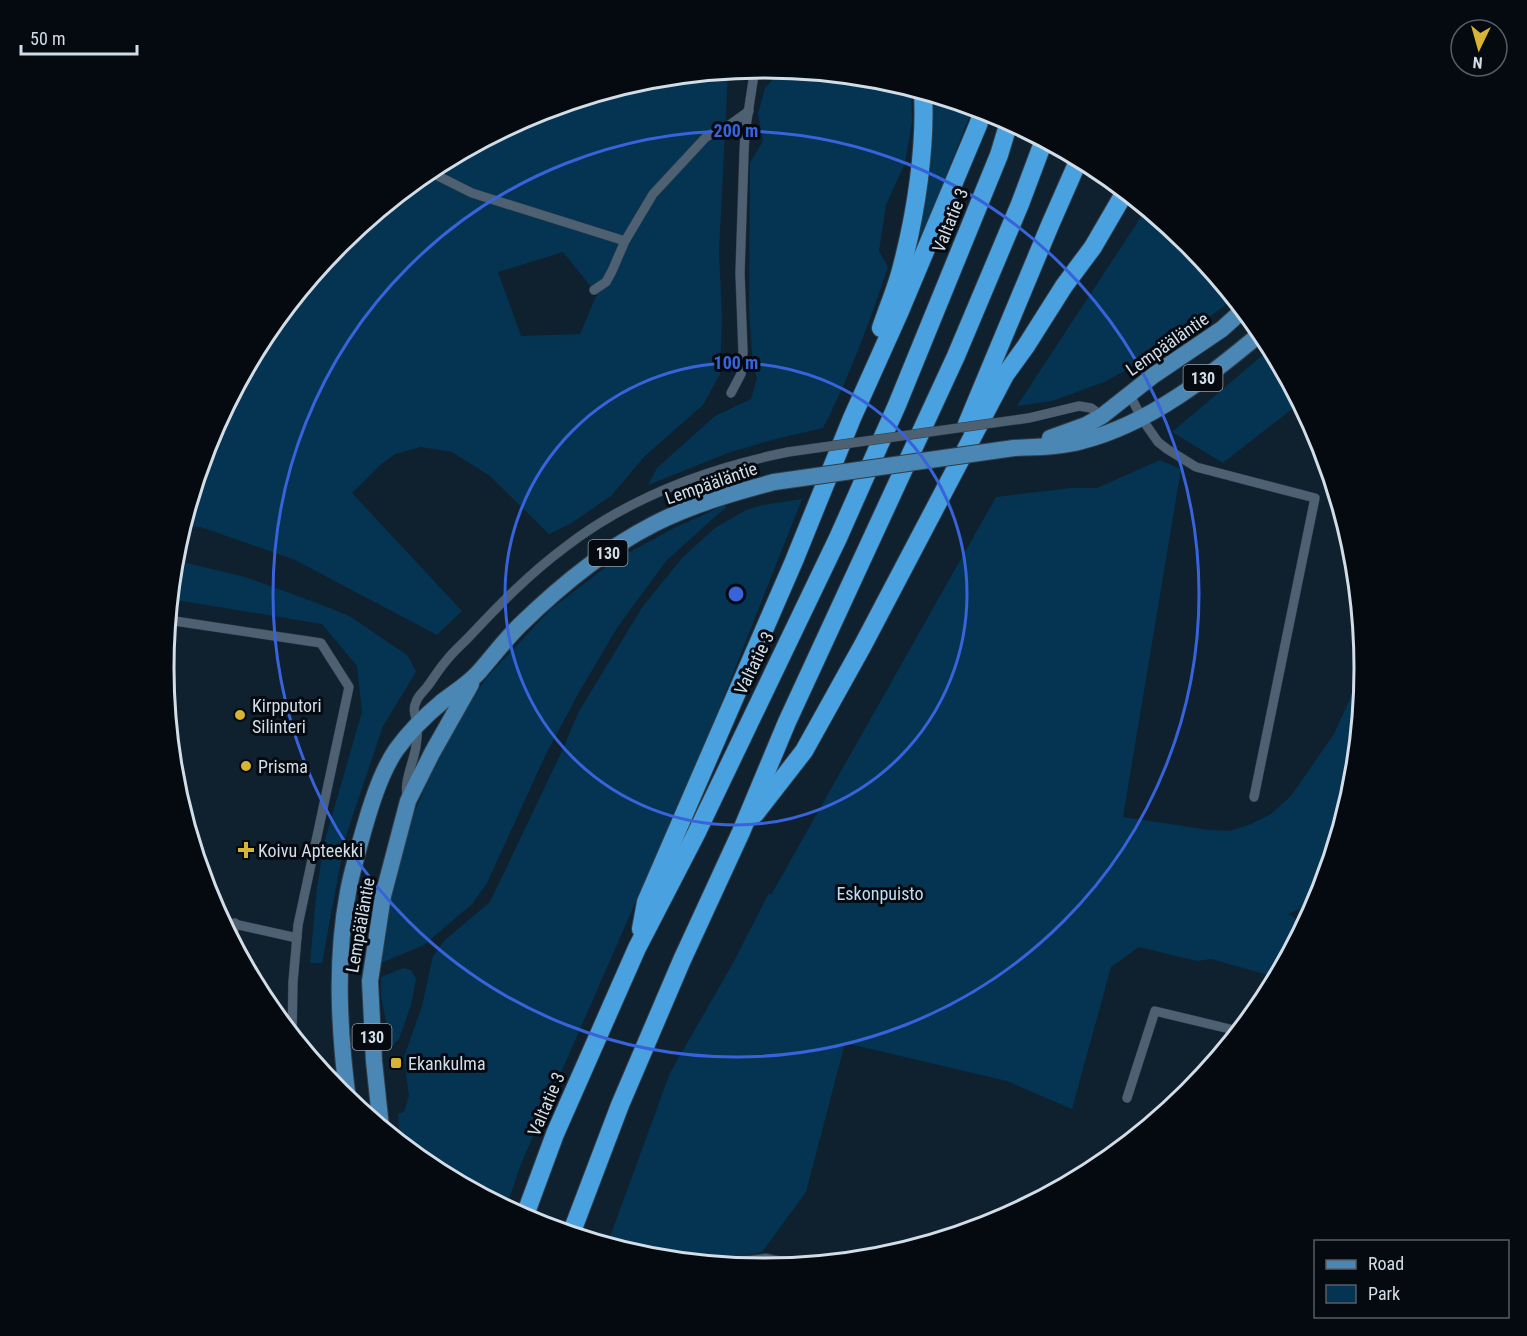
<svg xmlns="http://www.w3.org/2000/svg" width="1527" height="1336" font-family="'Roboto Condensed',sans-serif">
  <rect width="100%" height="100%" fill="#0f212f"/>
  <g fill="#043452" fill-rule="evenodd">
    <path d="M783 69 881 79 911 88 912 122 905 163 886 205 879 251 888 267C869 323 850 376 823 428L772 440 728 453 648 485 657 468 715 416 751 399 757 378 753 367 749 309 750 163 763 141 758 114 765 88Z"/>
    <path d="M728 71 719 251 722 318 720 374 703 405 645 456 611 496 570 524 549 534 490 476 452 452 421 447 395 454 379 466 352 493 462 611 437 635 295 560 201 527 182 526 209 438 264 334 339 243 430 169 534 113 647 79ZM563 252 597 294 580 334 521 336 498 272Z"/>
    <path d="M930 94 973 107 921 239 918 232Z"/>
    <path d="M1145 208 1188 244 1233 298 1224 306 1167 348 1104 382 1052 401 1017 406 1139 220Z"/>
    <path d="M1270 349 1299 403 1297 405 1223 463 1172 432Z"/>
    <path d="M1160 460 1181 469 1123 817 1209 830 1230 831 1251 824 1271 814 1291 796 1334 734 1364 668 1352 785 1318 898 1317 901 1288 914 1305 924 1276 977 1211 959 1197 961 1139 947 1111 967 1072 1109 1007 1081 845 1043 806 1192 762 1252 718 1261 717 1264 646 1257 607 1245 670 1073 732 965 769 893 771 895 996 497 1071 488H1097Z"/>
    <path d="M802 499 709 734 521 1164 506 1208 430 1167 400 1143 398 1114 404 1112 409 1096 404 1057 422 1006 433 956 445 940 490 902 563 749 578 713 643 606 683 557 715 528 746 510 763 505Z"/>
    <path d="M725 505 726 508 718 514 666 561 617 628 578 694 546 754 487 883 472 904 424 945 381 963 385 912 405 834 445 741 486 678 551 609 615 560 674 528Z"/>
    <path d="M174 560 245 577 325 606 351 617 408 656 416 672 383 726 345 839 322 963H310L317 887 325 840 362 712 357 666 322 624 170 599Z"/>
    <path d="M403 968 411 970 416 979 411 1005 399 1039 391 1047 381 996V977Z"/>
  </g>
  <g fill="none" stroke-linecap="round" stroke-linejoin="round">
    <defs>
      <g id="service">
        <path d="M426 172 438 176 472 193 625 241"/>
        <path d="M594 290 606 282 612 271 625 241 653 194 706 137 731 124 749 111"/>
        <path d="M731 393 741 374 743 352 740 273 744 153 745 133 755 68"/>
        <path d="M1130 395 1142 419 1158 442 1167 449 1196 467 1315 498 1254 797"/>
        <path d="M1029 418 1079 406 1091 408 1102 416"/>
        <path d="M168 620 321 643 349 687 298 925 293 982 292 1036"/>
        <path d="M407 795C404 781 414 761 416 746 417 739 418 731 417 724 416 715 412 711 416 702 418 696 423 692 427 687 433 679 439 669 446 661 452 653 460 646 468 638 498 606 528 575 564 548 628 498 709 468 788 452"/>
        <path d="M221 921 297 938"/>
        <path d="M232 941 235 923"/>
        <path d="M1127 1098 1155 1011 1238 1031"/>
      </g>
      <path id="minor" d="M744 1267V1265L766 1262 784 1266"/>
      <g id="primary">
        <path d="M1050 438 1086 425 1102 416 1154 375 1222 329 1243 310"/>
        <path d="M1014 448C1036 447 1061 447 1082 441 1149 424 1210 376 1261 333"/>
        <path d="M348 1100C339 1031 335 960 348 892 351 875 356 859 360 843 368 814 379 775 396 750 409 732 425 716 443 701 455 692 468 684 478 673 492 657 505 640 520 625 558 588 607 548 654 524 691 505 733 493 774 482"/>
        <path d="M381 1127 374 1061 370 981 383 896 408 801 432 753 471 684"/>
      </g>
      <g id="motorway">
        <path d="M881 328C888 307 897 287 902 266 916 213 926 147 923 92"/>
        <path d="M967 424 1050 225 1079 159"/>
        <path d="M755 814 804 751 863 645 1005 375 1026 346 1064 286 1093 247 1125 192"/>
        <path d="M641 929 646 902 794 561 852 418 900 311 978 125 983 110"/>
        <path d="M524 1218 555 1134 637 948 696 834 838 538 897 405 999 155 1009 122"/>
        <path d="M571 1234 620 1105 682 960 741 832 787 722 956 356 1020 204 1044 140"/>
      </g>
    </defs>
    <use href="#service" stroke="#323d48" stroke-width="10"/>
    <use href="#minor" stroke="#323d48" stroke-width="18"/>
    <use href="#primary" stroke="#323d48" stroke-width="18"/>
    <use href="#motorway" stroke="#323d48" stroke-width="20"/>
    <use href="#service" stroke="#4d6172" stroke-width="9"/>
    <use href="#minor" stroke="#4d6172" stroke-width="16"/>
    <use href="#primary" stroke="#4b87b4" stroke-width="16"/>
    <use href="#motorway" stroke="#49a1e0" stroke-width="18"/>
    <defs>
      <path id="service-bridge" d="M788 452 1029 418"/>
      <path id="primary-bridge" d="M774 482 1014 448"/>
    </defs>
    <use href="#service-bridge" stroke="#323d48" stroke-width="10" stroke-linecap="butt"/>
    <use href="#primary-bridge" stroke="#323d48" stroke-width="18" stroke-linecap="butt"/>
    <use href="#service-bridge" stroke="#4d6172" stroke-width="9"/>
    <use href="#primary-bridge" stroke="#4b87b4" stroke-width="16"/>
  </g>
  <g fill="none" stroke="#3863da" stroke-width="3">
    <circle cx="736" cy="594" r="231"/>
    <circle cx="736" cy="594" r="463"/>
  </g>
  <g fill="#d7b434" stroke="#040a10" stroke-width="2">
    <circle cx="240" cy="715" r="6"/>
    <circle cx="246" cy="766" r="6"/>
    <path d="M243 841h6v6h6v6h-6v6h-6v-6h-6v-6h6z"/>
    <rect x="390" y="1057" width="12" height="12" rx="3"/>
  </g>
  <g text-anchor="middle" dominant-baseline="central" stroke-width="6" stroke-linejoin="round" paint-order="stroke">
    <g fill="#040a10" stroke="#949ea6" stroke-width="1.5">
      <rect x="1183.5" y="365" width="39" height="26" rx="4.5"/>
      <rect x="588.5" y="540" width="39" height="26" rx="4.5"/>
      <rect x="352.5" y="1024" width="39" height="26" rx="4.5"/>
    </g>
    <g font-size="16" font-weight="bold" fill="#d2dde7">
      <text x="1203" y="378">130</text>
      <text x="608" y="553">130</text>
      <text x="372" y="1037">130</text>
    </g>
    <g font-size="18" fill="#d2dde7" stroke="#040a10">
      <text transform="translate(950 220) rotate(-68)">Valtatie 3</text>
      <text transform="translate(1167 344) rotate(-35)">Lempääläntie</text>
      <text transform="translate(711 483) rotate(-19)">Lempääläntie</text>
      <text transform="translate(754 663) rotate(-64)">Valtatie 3</text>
      <text transform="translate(360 925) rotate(-80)">Lempääläntie</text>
      <text transform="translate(546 1104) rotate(-67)">Valtatie 3</text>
    </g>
    <g font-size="18" fill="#d2dde7" stroke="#040a10" text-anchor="start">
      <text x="252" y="705">Kirpputori<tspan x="252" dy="21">Silinteri</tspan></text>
      <text x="258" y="766">Prisma</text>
      <text x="258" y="850">Koivu Apteekki</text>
      <text x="408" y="1063">Ekankulma</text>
    </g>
    <g font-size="18" fill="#c0dcf3" stroke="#040a10">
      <text x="880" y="893">Eskonpuisto</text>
    </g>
  </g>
  <path d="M0 0H1527V1336H0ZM174 668a590 590 0 1 1 1180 0a590 590 0 1 1-1180 0Z" fill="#040a10" fill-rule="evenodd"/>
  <path fill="none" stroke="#d2dde7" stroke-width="3" d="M174 668a590 590 0 1 1 1180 0a590 590 0 1 1-1180 0Z"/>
  <circle cx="736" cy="594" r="9" fill="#3863da" stroke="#040a10" stroke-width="3"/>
  <g font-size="18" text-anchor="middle" font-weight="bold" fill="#3863da" stroke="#040a10" stroke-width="6" stroke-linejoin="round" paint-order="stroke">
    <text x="736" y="137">200 m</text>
    <text x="736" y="369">100 m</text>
  </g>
  <rect x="1314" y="1240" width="195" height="78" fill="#040a10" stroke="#565e66" stroke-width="1.5"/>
  <rect x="1326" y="1260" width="30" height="9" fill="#4b87b4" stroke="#565e66" stroke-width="1.5"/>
  <text x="1368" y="1270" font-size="18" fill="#d2dde7">Road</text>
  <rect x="1326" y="1285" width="30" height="18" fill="#043452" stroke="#565e66" stroke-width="1.5"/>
  <text x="1368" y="1300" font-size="18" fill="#d2dde7">Park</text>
  <g transform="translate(1479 48) rotate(185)"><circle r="28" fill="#040a10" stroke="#565e66" stroke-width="1.5"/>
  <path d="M0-4.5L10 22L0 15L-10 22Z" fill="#d7b434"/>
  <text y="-9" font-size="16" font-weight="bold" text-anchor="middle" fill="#d2dde7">N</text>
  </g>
  <path d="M21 45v9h116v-9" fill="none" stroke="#d2dde7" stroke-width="3"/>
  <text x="30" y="45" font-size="18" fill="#d2dde7" stroke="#040a10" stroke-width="4.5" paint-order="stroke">50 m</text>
</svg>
